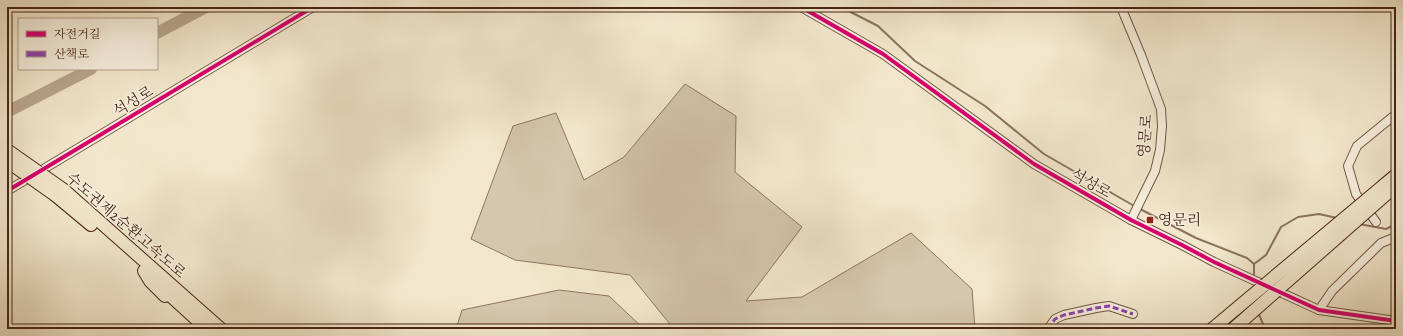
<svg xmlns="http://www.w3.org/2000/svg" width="1403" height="336" font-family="Alegreya,'Noto Serif KR',serif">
  <rect width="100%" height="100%" fill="#f2e7cc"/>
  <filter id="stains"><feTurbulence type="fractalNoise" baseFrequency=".005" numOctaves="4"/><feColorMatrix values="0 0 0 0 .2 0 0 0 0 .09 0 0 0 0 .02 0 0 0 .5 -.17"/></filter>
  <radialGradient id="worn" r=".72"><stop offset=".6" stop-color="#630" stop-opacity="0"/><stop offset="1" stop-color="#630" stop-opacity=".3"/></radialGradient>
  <g fill="#d5c6ad" stroke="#8e7662">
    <path d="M685 84 736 116 735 172 802 227 746 301 802 297 911 233 972 289 975 329H859L853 328 851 329H674L630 275 515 260 471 239 513 126 556 113 584 180 624 157Z"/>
    <path d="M559 290 609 296 644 329H456L462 310Z"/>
  </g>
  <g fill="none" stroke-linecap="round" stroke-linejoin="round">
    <g stroke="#8b725e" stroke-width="2">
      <path d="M841 7 878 26 915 61 985 106 1044 154 1136 207"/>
      <path d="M1140 209 1196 238 1247 258 1254 264V278"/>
      <path d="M1359 224 1386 229 1396 224"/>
      <path d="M1254 264 1266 255 1281 227 1298 217 1319 214 1337 218"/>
      <path d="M1258 312 1265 329"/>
    </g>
    <g stroke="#b8a58e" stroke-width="12">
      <path d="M157 33 206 7"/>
      <path d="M7 112 91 69"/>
    </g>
    <defs>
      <g id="minor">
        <path d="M801 7 883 54 1034 164 1131 220 1182 245 1214 262 1319 310 1396 321"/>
        <path d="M1121 7 1141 55 1161 109 1162 126 1160 150 1155 171 1131 220"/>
        <path d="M7 191 313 7"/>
        <path d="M1376 222 1356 194 1348 166 1357 146 1396 114"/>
        <path d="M1319 310 1332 291 1381 243 1396 237"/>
        <path d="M1048 329 1055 319 1064 315 1096 308 1109 306 1133 314"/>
      </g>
      <g id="highway">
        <path d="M1384 185 1396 175"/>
        <path d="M64 190 221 329"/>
        <path d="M55 195 91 225"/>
        <path d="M144 271 150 281 165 296"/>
        <path d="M161 287 207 329"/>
      </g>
    </defs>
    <use href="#minor" stroke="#725644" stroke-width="10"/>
    <use href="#highway" stroke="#482516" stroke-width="14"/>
    <use href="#minor" stroke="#f7efde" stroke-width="8"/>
    <use href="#highway" stroke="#f2e7cc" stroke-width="12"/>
    <defs>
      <g id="highway-bridge">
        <path d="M7 150 64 190"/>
        <path d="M7 161 55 195"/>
        <path d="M1212 329 1384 185"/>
        <path d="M1233 329 1390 191"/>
      </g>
    </defs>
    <use href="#highway-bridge" stroke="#482516" stroke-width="14" stroke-linecap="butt"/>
    <use href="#highway-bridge" stroke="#f2e7cc" stroke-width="12"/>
    <path stroke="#8e44ad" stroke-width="3" stroke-dasharray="6 3" stroke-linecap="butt" d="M1048 329 1055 319 1064 315 1096 308 1109 306 1133 314"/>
    <defs>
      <g id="cycleway">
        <path d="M801 7 883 54 1034 164 1131 220 1182 245 1214 262 1319 310 1396 321"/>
        <path d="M7 191 313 7"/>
      </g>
    </defs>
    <use href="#cycleway" stroke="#f7efde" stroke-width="6"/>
    <use href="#cycleway" stroke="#d6006c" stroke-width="4"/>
  </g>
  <rect fill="#8f2418" stroke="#f7efde" stroke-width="1.5" x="1146" y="216" width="8" height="8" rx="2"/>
  <g text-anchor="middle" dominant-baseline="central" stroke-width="3" stroke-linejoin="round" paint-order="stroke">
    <g font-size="15" fill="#482516" stroke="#f7efde">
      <text transform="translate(133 101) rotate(-31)">석성로</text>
      <text transform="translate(1145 136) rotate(-86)">영문로</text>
      <text transform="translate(1091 183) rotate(30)">석성로</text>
      <text transform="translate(126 225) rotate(41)">수도권제2순환고속도로</text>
    </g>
    <g font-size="15" fill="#482516" stroke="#f7efde" text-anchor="start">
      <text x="1158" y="220">영문리</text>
    </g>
  </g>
  <rect width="1403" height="336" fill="none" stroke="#f2e7cc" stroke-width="24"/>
  <rect x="8" y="8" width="1387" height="320" fill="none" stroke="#482516" stroke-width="2"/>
  <rect x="12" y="12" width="1379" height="312" fill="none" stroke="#482516"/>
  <rect x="18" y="18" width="140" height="52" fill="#f7efde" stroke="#b19e8e"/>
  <rect x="26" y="31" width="20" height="6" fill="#d6006c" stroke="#b19e8e"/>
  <text x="54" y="38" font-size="12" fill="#482516">자전거길</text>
  <rect x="26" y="51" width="20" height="6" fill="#8e44ad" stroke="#b19e8e"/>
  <text x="54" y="58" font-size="12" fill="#482516">산책로</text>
  <rect width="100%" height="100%" filter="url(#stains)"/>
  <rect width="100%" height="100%" fill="url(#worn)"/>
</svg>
